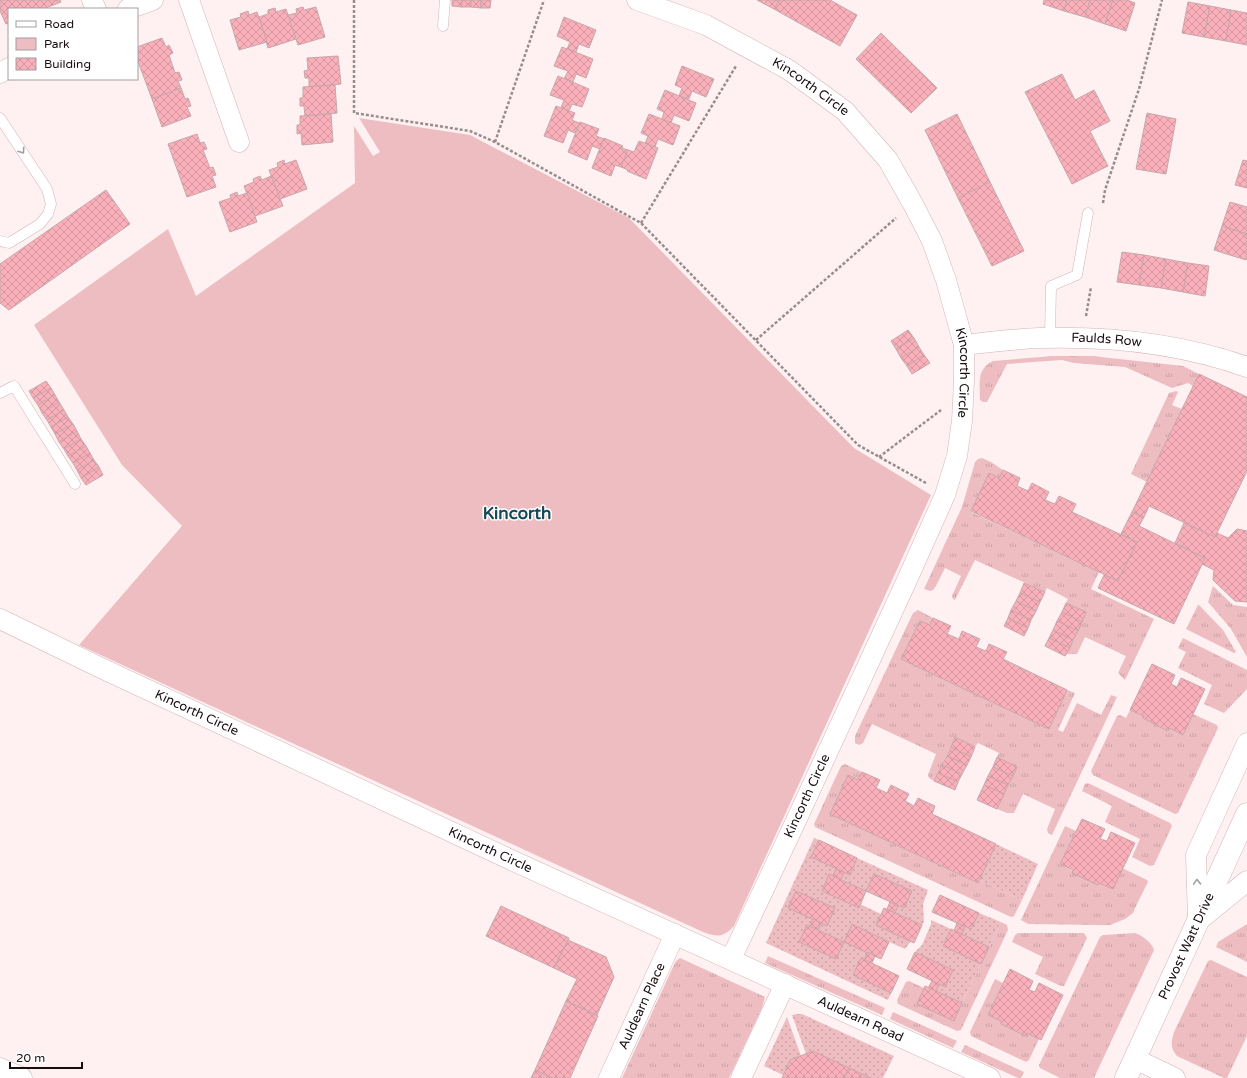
<svg xmlns="http://www.w3.org/2000/svg" width="1247" height="1078" font-family="'Varela Round',sans-serif">
  <defs>
    <pattern id="grass-tufts" width="24" height="20" patternUnits="userSpaceOnUse"><rect width="24" height="20" fill="#edbdc2"/><path d="M3 7l-1-3M5 7V3M7 7l1-3M15 17l-1-3M17 17v-4M19 17l1-3" fill="none" stroke="#caa1a6"/></pattern>
    <pattern id="garden-dots" width="8" height="8" patternUnits="userSpaceOnUse"><rect width="8" height="8" fill="#edbdc2"/><path d="M2 2h.1M6 6h.1" fill="none" stroke="#caa1a6" stroke-width="1.8" stroke-linecap="round"/></pattern>
    <pattern id="building-cross-hatch" width="8" height="8" patternUnits="userSpaceOnUse"><rect width="8" height="8" fill="#f9b0ba"/><path d="M0 0l8 8M0 8l8-8" fill="none" stroke="#d5969f"/></pattern>
  </defs>
  <rect width="100%" height="100%" fill="#fff1f2"/>
  <g fill="url(#grass-tufts)">
    <path d="M1054 356H1092L1183 366 1199 374 1193 386 1188 383 1172 388 1125 367 1074 363 1062 360 1007 364 987 402H983L980 400C980 384 976 369 993 361Z"/>
    <path d="M1176 391 1178 392 1172 405 1182 409 1147 482 1131 474 1169 393Z"/>
    <path d="M982 458 991 462 1003 470 999 478 989 473 971 512 1099 572 1091 589 1154 619 1125 680 1118 673 1126 656 1085 637 1077 654H1067L1086 612 1066 603 1068 599 1047 588 1045 592 975 560 955 600 953 599 952 596 961 576 945 568 936 586 933 590 930 591 924 589 962 507 975 462 978 459Z"/>
    <path d="M1213 586 1233 605 1247 607V657L1231 629 1208 602Z"/>
    <path d="M1198 605H1199L1223 630 1236 652 1234 653 1186 629Z"/>
    <path d="M918 610 933 618 930 625 920 621 901 659 1049 729 1067 690 1075 693 1058 730 1063 732 1077 703 1101 715 1111 695 1117 697 1052 835 1048 833 1047 829 1055 809 1023 794 1014 813H1007L997 809 1017 767 997 757 999 753 978 743 975 747 955 738 934 781 929 778 928 775 936 754 872 724 864 741 863 743 859 745 855 743V736L913 613Z"/>
    <path d="M1183 638 1247 670V689L1224 713 1204 704 1212 685 1178 668 1186 652 1178 648Z"/>
    <path d="M1130 710 1144 716 1143 718 1168 731 1170 728 1183 735 1193 714 1217 725 1218 728 1178 813 1175 814 1093 775 1091 771 1117 716 1120 715 1126 718Z"/>
    <path d="M845 764 862 772 858 780 848 775 830 814 977 883 979 880 1022 900 1014 916 1011 917 815 827 814 824 841 766Z"/>
    <path d="M1088 783 1170 823 1172 826 1154 865 1150 866 1132 857 1140 839 1105 822 1112 806 1082 791 1085 784Z"/>
    <path d="M1065 826 1076 831 1060 864 1098 885 1099 883 1122 868 1147 880 1148 882 1135 908 1133 913 1125 919 1110 925H1099L1028 924 1021 920Z"/>
    <path d="M1001 922 1007 925 1008 930 961 1030 957 1031 898 1004 897 1000 906 982 909 981 924 988 917 1004 954 1020Z"/>
    <path d="M1247 924V962L1216 947 1218 942Z"/>
    <path d="M1018 933H1084L1087 938 1064 986H1061L1035 974 1043 957 1012 942 1015 935Z"/>
    <path d="M1135 933C1142 935 1152 943 1154 950L1094 1078H1060L1040 1068 1039 1065 1100 937 1103 935Z"/>
    <path d="M768 956 885 1008 882 1015 765 963Z"/>
    <path d="M680 958 765 997 762 1008 729 1078H622L673 967 676 961Z"/>
    <path d="M1211 960 1247 977V1036L1227 1078H1224L1177 1056C1170 1048 1171 1042 1174 1032L1208 961Z"/>
    <path d="M995 979 1003 983 988 1015 1001 1021V1024L1026 1036 1027 1033 1039 1039 1029 1060 1026 1062 971 1036 970 1032Z"/>
    <path d="M893 1012 957 1041 953 1048 890 1019Z"/>
    <path d="M965 1045 1024 1072 1021 1078H1018L961 1052Z"/>
  </g>
  <path fill="#edbdc2" d="M359 118 470 135 629 218 854 448 931 495 734 926C723 938 717 937 703 932L79 645 182 526 122 465 34 325 168 229 196 296 355 183 354 126 373 156 380 152Z"/>
  <g fill="url(#garden-dots)" fill-rule="evenodd">
    <path d="M814 838 819 840 836 869 833 876 829 875 822 891 858 908 860 904 881 914 876 925 911 941 905 949 852 925 844 942 868 952 864 960 861 959 853 975 891 993 888 1000 766 943ZM796 891 835 908 821 923 818 930 844 942 836 958 799 942 807 925 810 926 813 919 789 907Z"/>
    <path d="M996 844 1038 864 1022 900 979 880Z"/>
    <path d="M857 858 928 890 923 904 924 922 922 925 895 913 898 906 904 908 911 891 874 874 866 891 841 879 844 872 850 874Z"/>
    <path d="M979 913 1001 922 989 947 962 934 965 927 971 929Z"/>
    <path d="M931 920 951 929 943 946 981 964 962 1003 936 992 939 984 945 987 953 970 915 952 922 945 931 924Z"/>
    <path d="M797 1014H802L894 1056 883 1078H871L806 1054 792 1015Z"/>
    <path d="M787 1017 801 1056 790 1060 783 1075 764 1066Z"/>
  </g>
  <g fill="url(#building-cross-hatch)" stroke="#c7a7aa">
    <path d="M0 0H60L61 2 43 9H9V23L6 24 0 11Z"/>
    <path d="M452 0H462L461 7 452 6Z"/>
    <path d="M462 0H471V7H461Z"/>
    <path d="M471 0H481V8L471 7Z"/>
    <path d="M481 0H491L490 8H481Z"/>
    <path d="M757 0H780L774 9Z"/>
    <path d="M780 0H830L857 15 840 46 774 9Z"/>
    <path d="M1044 0H1067L1064 11 1043 4Z"/>
    <path d="M1067 0H1090L1085 17 1064 11Z"/>
    <path d="M1090 0H1113L1105 24 1085 17Z"/>
    <path d="M1113 0H1127L1135 3 1126 31 1105 24Z"/>
    <path d="M1188 2 1210 6 1204 37 1182 33Z"/>
    <path d="M1210 6 1231 10 1226 41 1204 37Z"/>
    <path d="M303 7 304 10 316 7 325 37 298 45 288 15 297 13 296 9Z"/>
    <path d="M275 8 276 12 286 9 296 39 268 48 259 17 268 14V10Z"/>
    <path d="M1231 10 1247 13V45L1226 41Z"/>
    <path d="M248 11 249 15 257 12 267 42 239 50 230 20 241 17 240 14Z"/>
    <path d="M564 17 596 30 589 48 579 44 576 52 567 49 570 42 557 36Z"/>
    <path d="M881 33 937 88 911 113 856 59Z"/>
    <path d="M162 38 166 47 169 45 173 53 169 55 175 73 179 72 182 80 178 81 181 88 152 99 137 59V47Z"/>
    <path d="M562 47 593 59 586 78 576 74 573 82 564 79 568 71 554 66Z"/>
    <path d="M338 56 341 84 309 87V78H305L304 71 308 70 307 58Z"/>
    <path d="M682 66 714 79 706 97 692 91 689 99 679 96 682 88 675 85Z"/>
    <path d="M1062 74 1075 100 1094 90 1110 121 1090 131 1108 166 1072 184 1025 92Z"/>
    <path d="M558 76 589 89 582 107 572 104 569 111 561 108 564 100 550 95Z"/>
    <path d="M335 85 337 113 305 116 304 106H300V98H303V87Z"/>
    <path d="M181 88 185 99 188 98 191 106 187 107 191 116 162 127 152 99Z"/>
    <path d="M665 90 696 103 689 121 674 115 671 123 662 119 664 112 657 109Z"/>
    <path d="M556 106 575 113 572 120 579 123 575 133 568 130 563 143 544 136Z"/>
    <path d="M1147 113 1176 119 1166 174 1136 169Z"/>
    <path d="M331 114 333 142 302 145 301 133 297 134V125H300V116Z"/>
    <path d="M649 114 680 126 673 145 658 139 655 147 645 144 648 136 641 133Z"/>
    <path d="M957 114 990 182 958 198 925 130Z"/>
    <path d="M580 122 599 129 596 136 604 139 600 149 592 146 587 160 568 152Z"/>
    <path d="M197 134 200 143 204 142 207 149 203 150 210 168 213 167 216 175 212 176 216 187 187 197 168 144Z"/>
    <path d="M604 138 623 146 622 148 628 150 621 167 615 165 611 176 592 168Z"/>
    <path d="M639 141 658 148 646 179 627 171 628 170 621 167 628 150 634 152Z"/>
    <path d="M284 160 285 164 296 160 307 189 280 199 269 170 278 167 277 163Z"/>
    <path d="M1243 160 1247 161V188L1235 185Z"/>
    <path d="M260 176 262 180 271 176 283 206 255 216 244 186 254 182 253 179Z"/>
    <path d="M990 182 1024 251 992 266 958 198Z"/>
    <path d="M106 190 130 224 9 310 0 303V264Z"/>
    <path d="M237 192 238 196 247 193 257 222 230 232 219 202 231 198 230 195Z"/>
    <path d="M1230 202 1247 207V234L1222 226Z"/>
    <path d="M1222 226 1247 234V257L1246 260 1214 250Z"/>
    <path d="M1122 252 1144 255 1139 285 1117 282Z"/>
    <path d="M1144 255 1166 259 1161 288 1139 285Z"/>
    <path d="M1166 259 1188 263 1183 292 1161 288Z"/>
    <path d="M1188 263 1209 266 1205 296 1183 292Z"/>
    <path d="M908 330 914 338 896 349 891 341Z"/>
    <path d="M914 338 919 347 901 358 896 349Z"/>
    <path d="M919 347 924 355 907 366 901 358Z"/>
    <path d="M924 355 930 363 912 374 907 366Z"/>
    <path d="M1199 374 1247 397V471L1215 537 1149 506 1144 517 1132 512Z"/>
    <path d="M46 381 51 388 33 398 29 391Z"/>
    <path d="M51 388 55 395 38 405 33 398Z"/>
    <path d="M55 395 59 402 42 413 38 405Z"/>
    <path d="M59 402 64 410 47 420 42 413Z"/>
    <path d="M64 410 68 417 51 427 47 420Z"/>
    <path d="M68 417 73 424 55 434 51 427Z"/>
    <path d="M73 424 77 431 59 442 55 434Z"/>
    <path d="M77 431 81 439 64 449 59 442Z"/>
    <path d="M81 439 86 446 68 456 64 449Z"/>
    <path d="M86 446 90 453 73 463 68 456Z"/>
    <path d="M90 453 94 460 77 470 73 463Z"/>
    <path d="M94 460 99 467 81 478 77 470Z"/>
    <path d="M99 467 103 475 86 485 81 478Z"/>
    <path d="M1003 470 1020 478 1017 486 1028 491 1032 483 1049 492 1045 500 1055 504 1059 496 1076 504 1072 512 1137 542 1118 581 971 511 989 473 999 478Z"/>
    <path d="M1132 512 1144 517 1139 526 1205 558 1174 624 1098 588 1104 575 1118 581 1137 542 1121 534Z"/>
    <path d="M1184 523 1215 537 1217 533 1228 538 1237 529 1247 531V602L1235 601 1213 580 1214 570 1202 564 1205 558 1175 543Z"/>
    <path d="M1024 583 1045 592 1040 602 1020 593Z"/>
    <path d="M1020 593 1040 602 1036 611 1016 601Z"/>
    <path d="M1016 601 1036 611 1031 620 1011 610Z"/>
    <path d="M1066 603 1086 612 1082 622 1062 612Z"/>
    <path d="M1011 610 1031 620 1028 628 1008 618Z"/>
    <path d="M1062 612 1082 622 1078 631 1057 621Z"/>
    <path d="M933 618 951 626 947 634 959 639 962 631 980 639 976 647 986 651 989 644 1007 652 1003 659 1067 690 1049 729 901 659 920 621 930 625Z"/>
    <path d="M1008 618 1028 628 1024 636 1004 626Z"/>
    <path d="M1057 621 1078 631 1073 640 1053 630Z"/>
    <path d="M1053 630 1073 640 1070 648 1049 638Z"/>
    <path d="M1049 638 1070 648 1065 656 1045 646Z"/>
    <path d="M1152 664 1175 675 1171 684 1177 687 1181 678 1205 689 1183 735 1170 728 1168 731 1143 718 1144 716 1130 710Z"/>
    <path d="M955 737 975 747 971 757 951 747Z"/>
    <path d="M951 747 971 757 967 765 947 756Z"/>
    <path d="M947 756 967 765 962 774 942 765Z"/>
    <path d="M997 757 1017 767 1013 776 993 767Z"/>
    <path d="M942 765 962 774 958 782 938 773Z"/>
    <path d="M993 767 1013 776 1008 785 988 776Z"/>
    <path d="M862 772 880 780 876 788 887 793 891 785 909 794 905 801 914 806 918 798 926 802 935 806 932 814 996 844 978 883 830 814 848 775 858 780Z"/>
    <path d="M938 773 958 782 955 790 934 781Z"/>
    <path d="M988 776 1008 785 1004 794 984 785Z"/>
    <path d="M984 785 1004 794 997 809 977 800Z"/>
    <path d="M1082 819 1105 829 1100 839 1107 841 1111 832 1135 843 1113 889 1099 883 1098 885 1072 873 1073 870 1060 864Z"/>
    <path d="M819 840 857 858 850 875 811 857Z"/>
    <path d="M836 869 844 872 841 879 833 876Z"/>
    <path d="M829 874 866 891 859 908 822 891Z"/>
    <path d="M874 874 912 891 904 908 866 891Z"/>
    <path d="M796 891 835 908 827 926 788 908Z"/>
    <path d="M940 895 979 913 971 929 932 912Z"/>
    <path d="M890 902 898 906 895 913 887 909Z"/>
    <path d="M501 906 569 938 554 968 486 936Z"/>
    <path d="M884 908 922 925 914 943 876 925Z"/>
    <path d="M813 919 821 923 818 930 810 926Z"/>
    <path d="M957 923 965 927 962 934 954 931Z"/>
    <path d="M852 924 889 942 881 959 844 942Z"/>
    <path d="M807 925 844 942 836 959 799 942Z"/>
    <path d="M951 929 989 947 981 964 943 946Z"/>
    <path d="M568 940 606 957 614 977 597 1015 566 1001 577 979 554 968Z"/>
    <path d="M868 952 875 956 872 963 864 960Z"/>
    <path d="M915 952 953 970 945 987 907 969Z"/>
    <path d="M861 958 899 976 891 993 853 975Z"/>
    <path d="M1010 969 1033 981 1029 990 1035 992 1039 983 1063 995 1041 1040 1027 1033 1026 1036 1001 1024V1021L988 1015Z"/>
    <path d="M932 981 939 984 936 992 928 988Z"/>
    <path d="M925 986 962 1003 954 1021 917 1004Z"/>
    <path d="M566 1001 598 1016 570 1078H552L535 1070Z"/>
    <path d="M813 1051 849 1068 844 1078H782L790 1060Z"/>
    <path d="M849 1068 871 1078H844Z"/>
    <path d="M535 1070 552 1078H531Z"/>
  </g>
  <g fill="none" stroke-linecap="round" stroke-linejoin="round">
    <defs>
      <g id="service">
        <path d="M443 26 445 0"/>
        <path d="M0 118 47 189 51 204 48 214 40 224 9 243 0 241"/>
        <path d="M1050 338 1051 286 1077 275 1088 213"/>
        <path d="M0 393 14 386 75 484"/>
      </g>
      <g id="minor">
        <path d="M92 0 96 9"/>
        <path d="M189 0 239 142"/>
        <path id="s1" d="M637 0 706 25 789 70 845 111 888 160 913 204 932 241 946 280 964 345V381L962 421 957 456 945 495 907 580 794 825 731 959"/>
        <path d="M128 9 153 0"/>
        <path d="M0 73 9 68"/>
        <path id="s2" d="M964 345C989 342 1014 339 1040 338 1110 336 1180 343 1247 367"/>
        <path id="s3" d="M0 619 99 667 507 858 990 1078"/>
        <path d="M1198 921 1196 855 1247 743"/>
        <path d="M1198 921 1247 881"/>
        <path d="M1135 1059 1175 1078"/>
        <path id="s4" d="M609 1078 675 934"/>
        <path d="M741 1078 785 984"/>
      </g>
      <g id="tertiary">
        <path d="M0 1069 21 1078"/>
        <path id="s5" d="M1126 1078 1247 814"/>
      </g>
    </defs>
    <use href="#service" stroke="#d3b3b6" stroke-width="11"/>
    <use href="#minor" stroke="#d3b3b6" stroke-width="21"/>
    <use href="#tertiary" stroke="#d3b3b6" stroke-width="23"/>
    <g stroke="#988c8d" stroke-width="2.5" stroke-dasharray="3 2" stroke-linecap="butt">
      <path d="M354 0V113L470 131 495 142 641 223 858 445 926 483"/>
      <path d="M495 142 544 0"/>
      <path d="M1103 203 1105 190 1139 89 1162 0"/>
      <path d="M641 223 736 66"/>
      <path d="M1086 316 1091 287"/>
      <path d="M756 340 896 218"/>
      <path d="M879 457 941 410"/>
    </g>
    <use href="#service" stroke="#fff" stroke-width="10"/>
    <use href="#minor" stroke="#fff" stroke-width="20"/>
    <use href="#tertiary" stroke="#fff" stroke-width="22"/>
  </g>
  <defs><path id="oneway-chevron" d="M-2-3.5L2.5 0L-2 3.5" fill="none" stroke-width="1.6" stroke-linecap="round" stroke-linejoin="round"/></defs>
  <g stroke="#a29e9f">
    <use href="#oneway-chevron" transform="translate(22 151) rotate(56)"/>
    <use href="#oneway-chevron" transform="translate(1197 882) rotate(-92)"/>
  </g>
  <g text-anchor="middle" dominant-baseline="central" stroke-width="3" stroke-linejoin="round" paint-order="stroke">
    <g font-size="13" fill="#170c0e" stroke="#fff">
      <text stroke="none"><textPath href="#s1" startOffset="195">Kincorth Circle</textPath></text>
      <text stroke="none"><textPath href="#s2" startOffset="143">Faulds Row</textPath></text>
      <text stroke="none"><textPath href="#s1" startOffset="531">Kincorth Circle</textPath></text>
      <text stroke="none"><textPath href="#s3" startOffset="218">Kincorth Circle</textPath></text>
      <text transform="translate(807 796) rotate(-65)">Kincorth Circle</text>
      <text stroke="none"><textPath href="#s3" startOffset="542">Kincorth Circle</textPath></text>
      <text stroke="none"><textPath href="#s5" startOffset="145">Provost Watt Drive</textPath></text>
      <text stroke="none"><textPath href="#s4" startOffset="79">Auldearn Place</textPath></text>
      <text stroke="none"><textPath href="#s3" startOffset="949">Auldearn Road</textPath></text>
    </g>
    <g font-size="17" font-weight="bold" fill="#134958" stroke="#fff">
      <text x="517" y="513">Kincorth</text>
    </g>
  </g>
  <rect x="8" y="8" width="130" height="72" fill="#ffffff" stroke="#a29e9f"/>
  <rect x="16" y="21" width="20" height="6" fill="#ffffff" stroke="#a29e9f"/>
  <text x="44" y="28" font-size="12" fill="#170c0e">Road</text>
  <rect x="16" y="38" width="20" height="12" fill="#edbdc2" stroke="#a29e9f"/>
  <text x="44" y="48" font-size="12" fill="#170c0e">Park</text>
  <rect x="16" y="58" width="20" height="12" fill="url(#building-cross-hatch)" stroke="#a29e9f"/>
  <text x="44" y="68" font-size="12" fill="#170c0e">Building</text>
  <path d="M10 1062v6h72v-6" fill="none" stroke="#170c0e" stroke-width="2"/>
  <text x="16" y="1062" font-size="12" fill="#170c0e" stroke="#ffffff" stroke-width="3" paint-order="stroke">20 m</text>
</svg>
